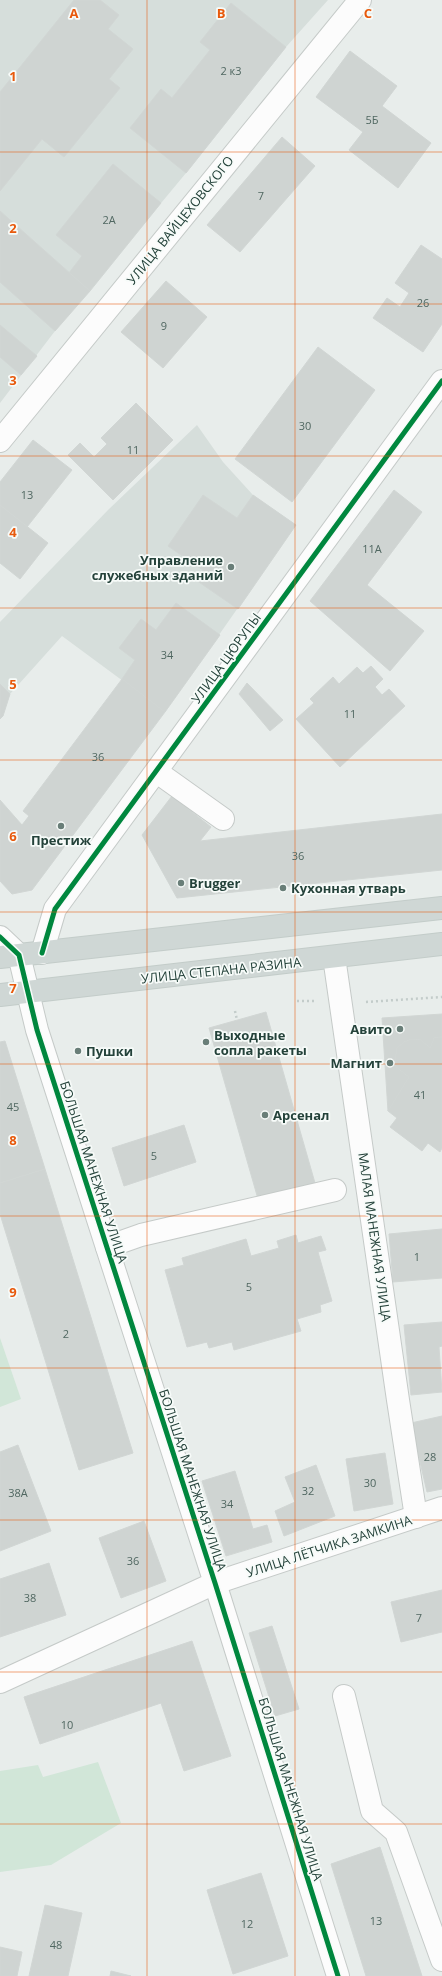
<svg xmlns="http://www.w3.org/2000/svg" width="442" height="1976" font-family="'Open Sans',sans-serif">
  <rect width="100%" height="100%" fill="#e8edeb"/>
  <g fill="#d6dedb">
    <path d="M0 0H328L286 47 186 173 55 331 0 403Z"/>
    <path d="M197 425 223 462 253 495 296 525 165 712 62 636 10 694 3 716 0 719V622L108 510Z"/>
  </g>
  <g fill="#d1e6d8">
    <path d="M0 1338 21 1399 0 1407Z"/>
    <path d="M98 1762 121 1823 51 1865 0 1872V1771L38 1765 43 1777Z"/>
  </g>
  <g fill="#cfd4d2" stroke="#d1d6d4">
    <path d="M74 0H100L119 15 108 29 133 49 109 79 120 88 64 157 42 139 0 191V92Z"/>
    <path d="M231 3 286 47 186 173 130 128 161 89 172 98 210 50 200 42Z"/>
    <path d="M350 51 397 86 382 106 431 143 398 188 349 150 363 132 316 97Z"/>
    <path d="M282 137 315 166 240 252 207 225Z"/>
    <path d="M113 164 161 203 90 291 69 273 82 256 56 235Z"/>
    <path d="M0 211 90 291 55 331 0 282Z"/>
    <path d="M421 245 442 259V324L423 352 373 318 387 298 400 307 409 293 395 283Z"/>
    <path d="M166 281 207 317 163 368 121 332Z"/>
    <path d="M0 325 37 356 21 375 0 357Z"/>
    <path d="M318 347 375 390 292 502 235 459Z"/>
    <path d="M136 403 173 440 113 500 68 455 80 443 94 457 107 444 101 438Z"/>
    <path d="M33 440 72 470 27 527 0 505V482Z"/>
    <path d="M394 490 422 512 367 585 424 631 390 671 310 601Z"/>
    <path d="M203 495 237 518 253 495 296 525 238 609 196 580 203 570 168 546Z"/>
    <path d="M0 505 48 543 20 579 0 563Z"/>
    <path d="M176 603 220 635 165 712 122 679 135 660 119 648 141 619 156 630Z"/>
    <path d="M371 666 383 679 375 687 382 695 389 689 405 706 340 767 296 719 314 703 310 699 333 677 339 684 357 667 363 673Z"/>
    <path d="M122 679 165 712 32 890 12 894 0 881V800L22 825 29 816 23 811Z"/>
    <path d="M247 683 283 720 270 731 239 694Z"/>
    <path d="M0 684 10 694 3 716 0 719Z"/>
    <path d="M172 796 211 827 200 841 442 814V870L177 898 142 835Z"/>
    <path d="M266 1012 315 1183 258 1199 209 1028Z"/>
    <path d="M442 1014V1037L434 1038 430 1048 421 1040 412 1039 404 1042 397 1048 395 1066 409 1077 388 1111 382 1018Z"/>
    <path d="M441 1037H442V1148L440 1152 428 1143 422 1151 390 1127 397 1118 388 1111 409 1077 395 1066V1059L397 1048 404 1042 412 1039 421 1040 430 1048 434 1038Z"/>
    <path d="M5 1041 45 1169 0 1183V1042Z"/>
    <path d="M184 1125 196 1162 124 1186 112 1148Z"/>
    <path d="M45 1169 133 1453 79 1470 0 1214V1183Z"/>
    <path d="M442 1229V1278L393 1282 389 1234Z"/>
    <path d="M296 1235 298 1243 321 1236 326 1250 318 1252 332 1301 320 1305 321 1312 297 1319 301 1331 234 1350 232 1342 209 1348 207 1342 187 1347 165 1270 184 1265 182 1258 246 1239 251 1256 279 1248 277 1241Z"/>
    <path d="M442 1322V1346L439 1347 442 1392 411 1395 404 1325Z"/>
    <path d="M442 1416V1489L427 1492 411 1423Z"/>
    <path d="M18 1445 51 1531 0 1551V1452Z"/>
    <path d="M385 1453 393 1504 354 1511 346 1459Z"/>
    <path d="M316 1465 335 1516 284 1536 275 1511 295 1502 285 1477Z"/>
    <path d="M235 1471 253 1529 267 1525 272 1542 226 1556 202 1481Z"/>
    <path d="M144 1521 166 1581 121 1598 99 1538Z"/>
    <path d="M49 1563 66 1615 0 1637V1579Z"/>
    <path d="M442 1590V1632L401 1642 391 1602Z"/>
    <path d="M272 1626 299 1709 275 1716 249 1633Z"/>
    <path d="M192 1641 231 1756 184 1771 161 1703 40 1744 24 1697Z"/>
    <path d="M380 1847 422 1976H366L331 1864Z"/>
    <path d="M261 1873 288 1956 233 1974 207 1890Z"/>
    <path d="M45 1905 82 1913 68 1976H29Z"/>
    <path d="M0 1947 22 1952 17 1976H0Z"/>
    <path d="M111 1971 131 1976H110Z"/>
  </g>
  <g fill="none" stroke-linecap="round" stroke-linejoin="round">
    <defs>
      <g id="minor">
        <path d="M0 441 360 0"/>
        <path d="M157 772 223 819"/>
        <path d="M0 937 19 955 37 1030 215 1583 338 1976"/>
        <path d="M42 953 55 909 442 381"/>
        <path d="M334 957 398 1400 416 1517"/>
        <path d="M107 1247 141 1235 335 1190"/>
        <path d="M0 1682 215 1583 442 1508"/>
        <path d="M344 1696 372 1811 396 1832 442 1960"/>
      </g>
      <g id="major">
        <path d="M0 957 442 908"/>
        <path d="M0 995 442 944"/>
      </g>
    </defs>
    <use href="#minor" stroke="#c5cac8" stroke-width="24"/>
    <use href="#major" stroke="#c3ccc9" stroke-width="24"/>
    <g stroke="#c3ccca" stroke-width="2.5" stroke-dasharray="2 3" stroke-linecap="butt">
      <path d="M297 1001H315"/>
      <path d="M366 1002 442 997"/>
      <path d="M235 1011 237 1020"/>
    </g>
    <use href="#minor" stroke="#fcfcfc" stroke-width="22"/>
    <use href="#major" stroke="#cfd7d5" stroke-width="22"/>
    <defs>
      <g id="cycleway">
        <path d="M0 937 19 955 37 1030 215 1583 338 1976"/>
        <path d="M42 953 55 909 442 381"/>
      </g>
    </defs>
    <use href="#cycleway" stroke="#f7fbf9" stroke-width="8"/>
    <use href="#cycleway" stroke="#00873e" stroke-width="5"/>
  </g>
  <path fill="none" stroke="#e8590c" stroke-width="1" stroke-opacity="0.55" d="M147 0V1976M295 0V1976M0 152H442M0 304H442M0 456H442M0 608H442M0 760H442M0 912H442M0 1064H442M0 1216H442M0 1368H442M0 1520H442M0 1672H442M0 1824H442"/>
  <g fill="#697e78" stroke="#f7fbf9" stroke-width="1.5">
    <circle cx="231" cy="567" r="4"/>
    <circle cx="61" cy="826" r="4"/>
    <circle cx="181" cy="883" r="4"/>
    <circle cx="283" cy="888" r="4"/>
    <circle cx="400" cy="1029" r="4"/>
    <circle cx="206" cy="1042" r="4"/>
    <circle cx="78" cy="1051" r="4"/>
    <circle cx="390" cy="1063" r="4"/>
    <circle cx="265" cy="1115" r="4"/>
  </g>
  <g text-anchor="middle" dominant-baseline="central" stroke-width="3.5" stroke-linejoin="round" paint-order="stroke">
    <g font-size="11" fill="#506761">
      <text x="231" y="70">2 к3</text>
      <text x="372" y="119">5Б</text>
      <text x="261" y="195">7</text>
      <text x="109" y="219">2А</text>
      <text x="423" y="302">26</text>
      <text x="164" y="325">9</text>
      <text x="305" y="425">30</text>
      <text x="133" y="449">11</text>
      <text x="27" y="494">13</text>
      <text x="372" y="548">11А</text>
      <text x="167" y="654">34</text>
      <text x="350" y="713">11</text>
      <text x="98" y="756">36</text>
      <text x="298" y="855">36</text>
      <text x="420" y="1094">41</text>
      <text x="13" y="1106">45</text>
      <text x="154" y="1155">5</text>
      <text x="417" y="1256">1</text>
      <text x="249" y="1286">5</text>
      <text x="66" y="1333">2</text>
      <text x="430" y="1456">28</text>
      <text x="370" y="1482">30</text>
      <text x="308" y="1490">32</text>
      <text x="18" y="1492">38А</text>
      <text x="227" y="1503">34</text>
      <text x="133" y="1560">36</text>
      <text x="30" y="1597">38</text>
      <text x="419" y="1617">7</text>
      <text x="67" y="1724">10</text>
      <text x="376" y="1920">13</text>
      <text x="247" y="1923">12</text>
      <text x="56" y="1944">48</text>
    </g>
    <g font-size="13" fill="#24423a" stroke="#f7fbf9">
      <text transform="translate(180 220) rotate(-51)">УЛИЦА ВАЙЦЕХОВСКОГО</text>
      <text transform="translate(226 658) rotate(-54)">УЛИЦА ЦЮРУПЫ</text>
      <text transform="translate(221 970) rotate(-6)">УЛИЦА СТЕПАНА РАЗИНА</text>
      <text transform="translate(94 1172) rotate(72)">БОЛЬШАЯ МАНЕЖНАЯ УЛИЦА</text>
      <text transform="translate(375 1237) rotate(82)">МАЛАЯ МАНЕЖНАЯ УЛИЦА</text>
      <text transform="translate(193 1480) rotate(72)">БОЛЬШАЯ МАНЕЖНАЯ УЛИЦА</text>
      <text transform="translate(329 1546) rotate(-18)">УЛИЦА ЛЁТЧИКА ЗАМКИНА</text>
      <text transform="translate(291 1789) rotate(73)">БОЛЬШАЯ МАНЕЖНАЯ УЛИЦА</text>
    </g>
    <g font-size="13" font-weight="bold" fill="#24423a" stroke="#f7fbf9" text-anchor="start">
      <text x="223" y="560" text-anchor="end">Управление<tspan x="223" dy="15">служебных зданий</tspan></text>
      <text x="61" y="840" text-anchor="middle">Престиж</text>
      <text x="189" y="883">Brugger</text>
      <text x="291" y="888">Кухонная утварь</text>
      <text x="392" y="1029" text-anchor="end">Авито</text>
      <text x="214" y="1035">Выходные<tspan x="214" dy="15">сопла ракеты</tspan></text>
      <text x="86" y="1051">Пушки</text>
      <text x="382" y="1063" text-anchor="end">Магнит</text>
      <text x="273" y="1115">Арсенал</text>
    </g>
  </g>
  <g font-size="13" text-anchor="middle" font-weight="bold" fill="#e8590c" stroke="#f7fbf9" stroke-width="3.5" stroke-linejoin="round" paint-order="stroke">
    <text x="74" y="18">A</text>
    <text x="221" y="18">B</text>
    <text x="368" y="18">C</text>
    <text x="13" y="81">1</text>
    <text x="13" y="233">2</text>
    <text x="13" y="385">3</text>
    <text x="13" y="537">4</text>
    <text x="13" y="689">5</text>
    <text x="13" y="841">6</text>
    <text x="13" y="993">7</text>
    <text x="13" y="1145">8</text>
    <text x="13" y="1297">9</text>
  </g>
</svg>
